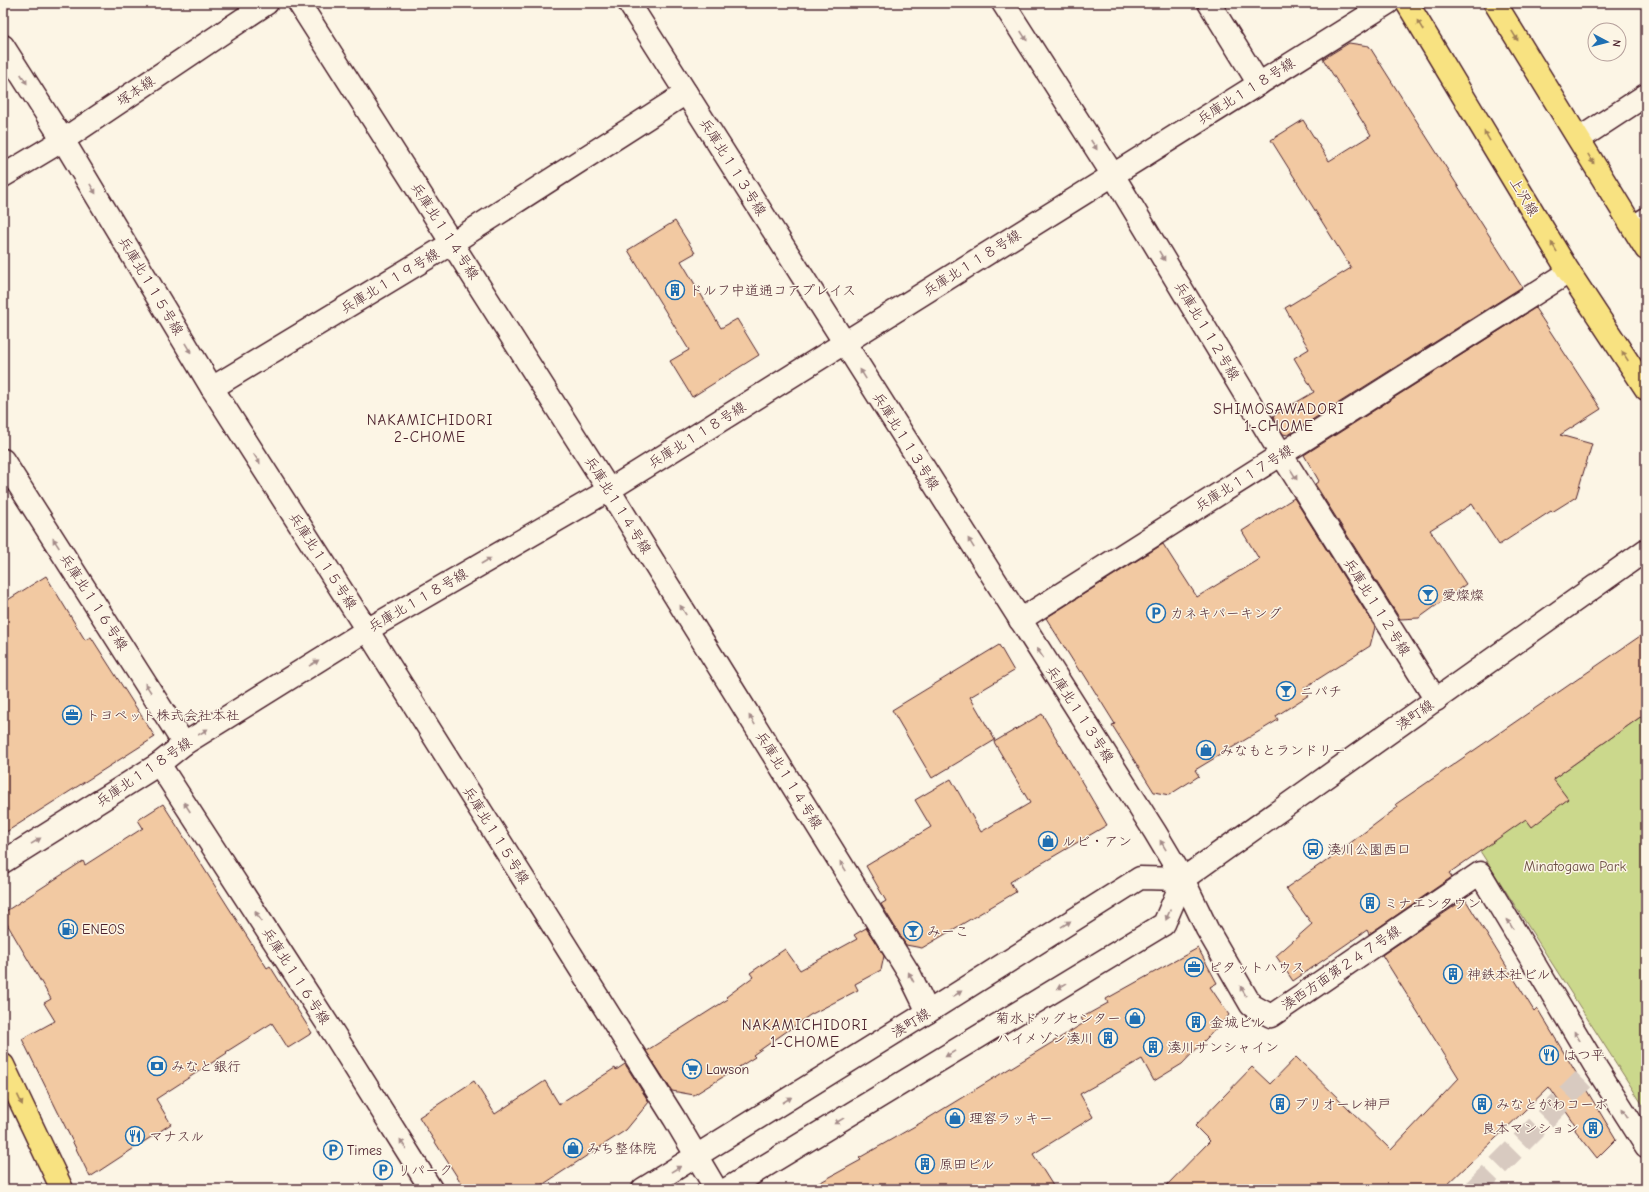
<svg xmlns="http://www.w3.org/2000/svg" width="1649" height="1192" font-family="'Comic Neue','Klee One',sans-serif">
  <rect width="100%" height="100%" fill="#fcf5e5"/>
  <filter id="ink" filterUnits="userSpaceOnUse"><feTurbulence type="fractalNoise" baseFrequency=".025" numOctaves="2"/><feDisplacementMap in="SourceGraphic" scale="8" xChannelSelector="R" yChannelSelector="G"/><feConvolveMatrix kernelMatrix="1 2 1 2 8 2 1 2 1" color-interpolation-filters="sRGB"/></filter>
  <g filter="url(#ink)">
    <path fill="#cbd88c" stroke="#8a7c5c" d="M1646 713V1110L1480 851 1508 811Z"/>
    <g fill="#f2c9a2" stroke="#4a1f2b">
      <path d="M1349 43 1369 46 1522 287 1288 435 1283 434 1273 416 1314 392 1294 358 1309 349 1285 308 1351 268 1271 140 1303 120 1329 161 1371 135 1323 59Z"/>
      <path d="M675 221 695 253 681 261 721 328 737 319 759 355 692 397 670 361 689 350 628 250Z"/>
      <path d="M1535 308 1601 409 1560 435 1592 444 1576 497 1552 512 1551 511 1499 545 1472 504 1430 530 1466 584 1419 618 1400 619 1315 484 1319 481 1304 455Z"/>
      <path d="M1294 498 1375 627 1370 646 1304 688 1309 695 1276 716 1278 720 1195 770 1199 776 1169 795 1154 792 1112 725 1115 724 1082 671 1080 672 1046 618 1163 544 1197 597 1259 559 1242 531Z"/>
      <path d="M46 576 85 640 91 637 155 737 3 834V603Z"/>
      <path d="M1646 632V713L1553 779 1568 799 1532 827 1526 819 1449 873 1452 877 1369 934 1367 930 1293 981 1276 956 1312 924 1286 888 1321 864V865L1398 807 1396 804Z"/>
      <path d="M999 645 1014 671 970 697 995 740 932 778 892 710Z"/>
      <path d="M1042 714 1107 825 1010 882 1016 892 922 948 906 945 881 904 886 901 866 866 931 827 915 800 951 779 981 832 1030 803 994 742Z"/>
      <path d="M163 804 267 968 270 966 312 1033 288 1048 272 1023 226 1052 227 1053 156 1099 171 1124 90 1177 22 1039 55 1021 44 1003 51 999 3 917V913L83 861 85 865 143 828 138 820Z"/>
      <path d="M1465 899 1534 1011 1537 1008 1616 1139 1597 1158 1575 1130 1576 1126 1549 1087 1443 1189H1163L1210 1141 1195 1126 1252 1067 1270 1084 1296 1057 1391 1150 1459 1078 1382 955Z"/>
      <path d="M866 928 884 956 881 970 855 984 858 990 810 1015 753 1055 755 1057 694 1095 672 1091 646 1051 728 999 726 997 753 977 750 973 785 949 800 970 857 939 854 935Z"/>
      <path d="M1198 948 1217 983 1210 987 1229 1015 1182 1064 1154 1081 1142 1059 1080 1094 1093 1117 1033 1154 1055 1189H808L861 1160 859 1158 922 1122 1084 1023 1081 1018 1108 1003 1106 999Z"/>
      <path d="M625 1064 649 1102 626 1130 536 1189H465L419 1117 474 1081 495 1114 545 1081 559 1104 615 1068 616 1070Z"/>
    </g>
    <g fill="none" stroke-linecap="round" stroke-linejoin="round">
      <path stroke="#d8cac0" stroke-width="22" stroke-dasharray="22 11" stroke-linecap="butt" d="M1475 1189 1586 1077"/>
      <defs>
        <g id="minor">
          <path d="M299 3 609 490 910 975 928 1012"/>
          <path d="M629 3 1155 832 1183 879 1207 929 1251 1005 1271 1016 1480 873 1597 1069 1646 1146"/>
          <path d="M1003 3 1113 175 1281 454 1436 700"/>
          <path d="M1209 3 1259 84"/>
          <path d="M3 46 63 140 212 388 367 630 674 1118 716 1189"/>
          <path d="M1579 139 1646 95"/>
          <path d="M3 176 63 140 267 3"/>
          <path d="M1633 227 1646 219"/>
          <path d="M212 388 452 243 686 93"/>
          <path d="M3 460 184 744"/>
          <path d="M1020 620 1569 272"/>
          <path d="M159 764 334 1034 431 1189"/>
          <path d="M3 862 159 764 184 744 367 630 609 490 1388 3"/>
          <path d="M643 1189 928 1012 1140 878 1183 879"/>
          <path d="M727 1189 1164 924 1183 879 1646 550"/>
        </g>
        <g id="major">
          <path d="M1407 3 1569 272 1646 389"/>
          <path d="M1495 3 1646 249"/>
        </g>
        <path id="highway" d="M3 1065 62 1189"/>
      </defs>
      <use href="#minor" stroke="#4a1f2b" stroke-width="25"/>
      <use href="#major" stroke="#4a1f2b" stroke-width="25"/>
      <use href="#highway" stroke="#4a1f2b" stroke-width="25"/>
      <use href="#minor" stroke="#fcf5e5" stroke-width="22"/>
      <use href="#major" stroke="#f8e281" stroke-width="22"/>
      <use href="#highway" stroke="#f8e281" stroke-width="22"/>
    </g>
    <defs><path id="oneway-solid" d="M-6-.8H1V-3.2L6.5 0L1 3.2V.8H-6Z"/></defs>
    <g fill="#a18056">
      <use href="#oneway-solid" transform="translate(1420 25) rotate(-121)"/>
      <use href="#oneway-solid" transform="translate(1515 36) rotate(58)"/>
      <use href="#oneway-solid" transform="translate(1487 136) rotate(-121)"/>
      <use href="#oneway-solid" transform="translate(1591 159) rotate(58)"/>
      <use href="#oneway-solid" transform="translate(1554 247) rotate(-121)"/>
      <use href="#oneway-solid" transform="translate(1625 356) rotate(-123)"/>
      <use href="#oneway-solid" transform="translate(20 1100) rotate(65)"/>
    </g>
    <g fill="#a38a88">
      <use href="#oneway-solid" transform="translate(1024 36) rotate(57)"/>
      <use href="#oneway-solid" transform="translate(24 79) rotate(57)"/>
      <use href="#oneway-solid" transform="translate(1094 145) rotate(57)"/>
      <use href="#oneway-solid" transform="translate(93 189) rotate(59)"/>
      <use href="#oneway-solid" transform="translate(1162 256) rotate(59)"/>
      <use href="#oneway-solid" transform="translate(188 348) rotate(59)"/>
      <use href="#oneway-solid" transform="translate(863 374) rotate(-122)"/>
      <use href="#oneway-solid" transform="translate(257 459) rotate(57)"/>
      <use href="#oneway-solid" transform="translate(1294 475) rotate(58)"/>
      <use href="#oneway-solid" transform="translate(56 543) rotate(-123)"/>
      <use href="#oneway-solid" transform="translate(971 543) rotate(-122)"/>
      <use href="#oneway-solid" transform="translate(486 561) rotate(-30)"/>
      <use href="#oneway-solid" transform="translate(683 610) rotate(-122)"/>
      <use href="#oneway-solid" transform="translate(1040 653) rotate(-123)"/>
      <use href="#oneway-solid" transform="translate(314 663) rotate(-32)"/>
      <use href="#oneway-solid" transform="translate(148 688) rotate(-123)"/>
      <use href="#oneway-solid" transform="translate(752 720) rotate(-122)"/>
      <use href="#oneway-solid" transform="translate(203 732) rotate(-32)"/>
      <use href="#oneway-solid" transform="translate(187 807) rotate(-123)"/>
      <use href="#oneway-solid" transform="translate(36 841) rotate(-32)"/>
      <use href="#oneway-solid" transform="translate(1163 845) rotate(-121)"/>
      <use href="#oneway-solid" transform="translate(843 866) rotate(-122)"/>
      <use href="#oneway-solid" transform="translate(1168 915) rotate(113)"/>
      <use href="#oneway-solid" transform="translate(258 916) rotate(-123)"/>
      <use href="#oneway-solid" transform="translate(1066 924) rotate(-32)"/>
      <use href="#oneway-solid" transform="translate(1510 924) rotate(-121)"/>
      <use href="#oneway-solid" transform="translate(911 977) rotate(-118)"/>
      <use href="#oneway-solid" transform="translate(1062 986) rotate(149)"/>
      <use href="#oneway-solid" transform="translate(1243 991) rotate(-120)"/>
      <use href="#oneway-solid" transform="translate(957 994) rotate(-32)"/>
      <use href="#oneway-solid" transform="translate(1577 1036) rotate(-121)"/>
      <use href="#oneway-solid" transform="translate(950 1054) rotate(149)"/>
      <use href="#oneway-solid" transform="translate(787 1100) rotate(-32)"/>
      <use href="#oneway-solid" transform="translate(1625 1113) rotate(-122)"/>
      <use href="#oneway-solid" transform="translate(839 1121) rotate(149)"/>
      <use href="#oneway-solid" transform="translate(403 1144) rotate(-122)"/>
      <use href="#oneway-solid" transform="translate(676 1169) rotate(-31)"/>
    </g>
  </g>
  <defs>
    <symbol id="building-ring" viewBox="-11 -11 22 22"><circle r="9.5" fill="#fcf5e5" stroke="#1f6fb2" stroke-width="1.5"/><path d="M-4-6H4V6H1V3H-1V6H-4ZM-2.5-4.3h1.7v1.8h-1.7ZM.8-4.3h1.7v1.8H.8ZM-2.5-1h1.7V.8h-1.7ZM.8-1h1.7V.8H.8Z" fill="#1f6fb2"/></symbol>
    <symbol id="bar-ring" viewBox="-11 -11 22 22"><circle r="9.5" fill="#fcf5e5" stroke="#1f6fb2" stroke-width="1.5"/><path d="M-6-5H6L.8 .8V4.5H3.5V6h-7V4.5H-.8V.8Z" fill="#1f6fb2"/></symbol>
    <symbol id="parking-ring" viewBox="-11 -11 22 22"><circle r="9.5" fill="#fcf5e5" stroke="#1f6fb2" stroke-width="1.5"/><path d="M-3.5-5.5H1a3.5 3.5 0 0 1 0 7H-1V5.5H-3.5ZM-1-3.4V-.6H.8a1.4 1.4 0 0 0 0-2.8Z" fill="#1f6fb2"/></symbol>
    <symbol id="office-ring" viewBox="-11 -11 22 22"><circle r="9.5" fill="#fcf5e5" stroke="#1f6fb2" stroke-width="1.5"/><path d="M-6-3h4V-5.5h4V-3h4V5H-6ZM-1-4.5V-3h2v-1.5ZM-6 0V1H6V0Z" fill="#1f6fb2"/></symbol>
    <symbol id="shop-ring" viewBox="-11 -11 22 22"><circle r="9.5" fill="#fcf5e5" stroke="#1f6fb2" stroke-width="1.5"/><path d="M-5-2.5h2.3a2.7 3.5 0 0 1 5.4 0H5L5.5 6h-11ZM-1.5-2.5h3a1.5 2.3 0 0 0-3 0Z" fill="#1f6fb2"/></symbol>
    <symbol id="bus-ring" viewBox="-11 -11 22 22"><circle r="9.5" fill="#fcf5e5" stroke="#1f6fb2" stroke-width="1.5"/><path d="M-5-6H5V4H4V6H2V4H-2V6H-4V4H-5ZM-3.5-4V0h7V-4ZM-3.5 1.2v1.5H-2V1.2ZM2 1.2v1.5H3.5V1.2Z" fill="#1f6fb2"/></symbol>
    <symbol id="fuel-ring" viewBox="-11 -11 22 22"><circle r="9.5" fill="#fcf5e5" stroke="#1f6fb2" stroke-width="1.5"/><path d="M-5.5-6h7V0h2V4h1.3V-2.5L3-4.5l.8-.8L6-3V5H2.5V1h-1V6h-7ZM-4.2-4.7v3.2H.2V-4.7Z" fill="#1f6fb2"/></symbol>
    <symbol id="restaurant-ring" viewBox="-11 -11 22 22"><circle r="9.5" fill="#fcf5e5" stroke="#1f6fb2" stroke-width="1.5"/><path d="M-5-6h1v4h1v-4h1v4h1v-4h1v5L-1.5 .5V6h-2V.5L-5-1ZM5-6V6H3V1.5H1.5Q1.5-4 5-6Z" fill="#1f6fb2"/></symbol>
    <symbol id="bank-ring" viewBox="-11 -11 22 22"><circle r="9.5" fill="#fcf5e5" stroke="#1f6fb2" stroke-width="1.5"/><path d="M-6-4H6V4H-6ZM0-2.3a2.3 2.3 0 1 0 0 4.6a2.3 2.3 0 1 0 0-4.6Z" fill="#1f6fb2"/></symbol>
    <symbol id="supermarket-ring" viewBox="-11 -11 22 22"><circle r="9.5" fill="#fcf5e5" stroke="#1f6fb2" stroke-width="1.5"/><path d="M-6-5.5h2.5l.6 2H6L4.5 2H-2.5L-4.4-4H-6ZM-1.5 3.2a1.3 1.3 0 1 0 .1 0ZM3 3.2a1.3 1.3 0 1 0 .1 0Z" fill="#1f6fb2"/></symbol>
  </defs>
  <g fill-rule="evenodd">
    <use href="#building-ring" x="664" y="279" width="22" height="22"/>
    <use href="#bar-ring" x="1417" y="584" width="22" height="22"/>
    <use href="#parking-ring" x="1145" y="602" width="22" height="22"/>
    <use href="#bar-ring" x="1275" y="680" width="22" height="22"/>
    <use href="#office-ring" x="61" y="704" width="22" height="22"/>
    <use href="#shop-ring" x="1195" y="739" width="22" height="22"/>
    <use href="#shop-ring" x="1037" y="830" width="22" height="22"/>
    <use href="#bus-ring" x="1302" y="838" width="22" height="22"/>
    <use href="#building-ring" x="1359" y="892" width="22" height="22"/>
    <use href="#fuel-ring" x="57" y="918" width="22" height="22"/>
    <use href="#bar-ring" x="902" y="920" width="22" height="22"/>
    <use href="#office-ring" x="1183" y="956" width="22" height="22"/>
    <use href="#building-ring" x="1442" y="963" width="22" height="22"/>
    <use href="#shop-ring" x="1124" y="1007" width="22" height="22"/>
    <use href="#building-ring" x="1185" y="1011" width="22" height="22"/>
    <use href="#building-ring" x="1097" y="1027" width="22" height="22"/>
    <use href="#building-ring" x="1142" y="1036" width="22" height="22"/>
    <use href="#restaurant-ring" x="1538" y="1044" width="22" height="22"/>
    <use href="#bank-ring" x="146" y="1055" width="22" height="22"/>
    <use href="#supermarket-ring" x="681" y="1058" width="22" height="22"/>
    <use href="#building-ring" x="1269" y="1093" width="22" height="22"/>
    <use href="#building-ring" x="1471" y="1093" width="22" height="22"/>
    <use href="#shop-ring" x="944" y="1107" width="22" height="22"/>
    <use href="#building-ring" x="1582" y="1117" width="22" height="22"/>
    <use href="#restaurant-ring" x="124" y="1125" width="22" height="22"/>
    <use href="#shop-ring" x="562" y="1137" width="22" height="22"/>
    <use href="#parking-ring" x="322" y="1139" width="22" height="22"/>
    <use href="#building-ring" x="914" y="1153" width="22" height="22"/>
    <use href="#parking-ring" x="372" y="1159" width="22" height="22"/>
  </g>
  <g text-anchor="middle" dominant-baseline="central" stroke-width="3" stroke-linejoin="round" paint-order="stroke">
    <g font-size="14" fill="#4a1f2b" stroke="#fcf5e5">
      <text transform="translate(136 91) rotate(-34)">塚本線</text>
      <text transform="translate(1246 91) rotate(-32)">兵庫北１１８号線</text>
      <text transform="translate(733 167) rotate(58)">兵庫北１１３号線</text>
      <text transform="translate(1524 197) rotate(59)">上沢線</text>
      <text transform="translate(445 231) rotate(57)">兵庫北１１４号線</text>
      <text transform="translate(972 263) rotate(-32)">兵庫北１１８号線</text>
      <text transform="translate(390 281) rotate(-31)">兵庫北１１９号線</text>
      <text transform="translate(151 286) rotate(59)">兵庫北１１５号線</text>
      <text transform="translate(1207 331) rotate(59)">兵庫北１１２号線</text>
      <text transform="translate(697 435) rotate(-32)">兵庫北１１８号線</text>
      <text transform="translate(906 441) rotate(58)">兵庫北１１３号線</text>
      <text transform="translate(1244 478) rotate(-32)">兵庫北１１７号線</text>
      <text transform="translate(618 505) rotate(58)">兵庫北１１４号線</text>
      <text transform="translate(323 561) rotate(57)">兵庫北１１５号線</text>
      <text transform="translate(418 600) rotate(-30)">兵庫北１１８号線</text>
      <text transform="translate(94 602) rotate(57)">兵庫北１１６号線</text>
      <text transform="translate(1377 607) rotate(58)">兵庫北１１２号線</text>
      <text transform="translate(1080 714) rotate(57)">兵庫北１１３号線</text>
      <text transform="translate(1415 715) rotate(-35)">湊町線</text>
      <text transform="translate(144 772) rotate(-34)">兵庫北１１８号線</text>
      <text transform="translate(789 780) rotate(58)">兵庫北１１４号線</text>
      <text transform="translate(496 835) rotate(58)">兵庫北１１５号線</text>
      <text transform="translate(1341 968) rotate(-34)">湊西方面第２４７号線</text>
      <text transform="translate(296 976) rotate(57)">兵庫北１１６号線</text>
      <text transform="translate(911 1023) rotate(-32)">湊町線</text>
    </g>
    <g font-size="14" fill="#4a1f2b" stroke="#fcf5e5" text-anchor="start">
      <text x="689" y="290">ドルフ中道通コアプレイス</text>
      <text x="1442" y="595">愛燦燦</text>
      <text x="1170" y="613">カネキパーキング</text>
      <text x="1300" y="691">ニパチ</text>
      <text x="86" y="715">トヨペット株式会社本社</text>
      <text x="1220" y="750">みなもとランドリー</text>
      <text x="1062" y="841">ルビ・アン</text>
      <text x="1327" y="849">湊川公園西口</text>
      <text x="1384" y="903">ミナエンタウン</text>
      <text x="82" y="929">ENEOS</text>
      <text x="927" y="931">みーこ</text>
      <text x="1208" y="967">ピタットハウス</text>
      <text x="1467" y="974">神鉄本社ビル</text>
      <text x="1121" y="1018" text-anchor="end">菊水ドッグセンター</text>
      <text x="1210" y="1022">金城ビル</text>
      <text x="1094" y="1038" text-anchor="end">ハイメゾン湊川</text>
      <text x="1167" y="1047">湊川サンシャイン</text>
      <text x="1563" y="1055">はつ平</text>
      <text x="171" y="1066">みなと銀行</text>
      <text x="706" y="1069">Lawson</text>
      <text x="1294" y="1104">プリオーレ神戸</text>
      <text x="1496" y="1104">みなとがわコーポ</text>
      <text x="969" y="1118">理容ラッキー</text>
      <text x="1579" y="1128" text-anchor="end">良本マンション</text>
      <text x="149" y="1136">マナスル</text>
      <text x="587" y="1148">みち整体院</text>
      <text x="347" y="1150">Times</text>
      <text x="939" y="1164">原田ビル</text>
      <text x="397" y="1170">リパーク</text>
    </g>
    <g font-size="14" fill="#6a4d43" stroke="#fcf5e5">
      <text x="1575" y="866">Minatogawa Park</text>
    </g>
    <g font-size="15" letter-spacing="1" fill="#4a1f2b" stroke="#fcf5e5">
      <text x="1279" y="409">SHIMOSAWADORI<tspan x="1279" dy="17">1-CHOME</tspan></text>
      <text x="430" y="420">NAKAMICHIDORI<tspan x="430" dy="17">2-CHOME</tspan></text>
      <text x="805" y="1025">NAKAMICHIDORI<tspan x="805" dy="17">1-CHOME</tspan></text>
    </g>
  </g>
  <rect width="1649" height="1192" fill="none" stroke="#fcf5e5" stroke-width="16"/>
  <rect x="8" y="8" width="1633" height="1176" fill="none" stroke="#4a1f2b" stroke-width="1.5" filter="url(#ink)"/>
  <g transform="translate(1607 42) rotate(97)"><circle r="19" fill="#fcf5e5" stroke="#b59f9b"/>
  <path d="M0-3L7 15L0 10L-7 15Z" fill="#1f6fb2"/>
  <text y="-6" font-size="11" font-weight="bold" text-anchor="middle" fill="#4a1f2b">N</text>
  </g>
</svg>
